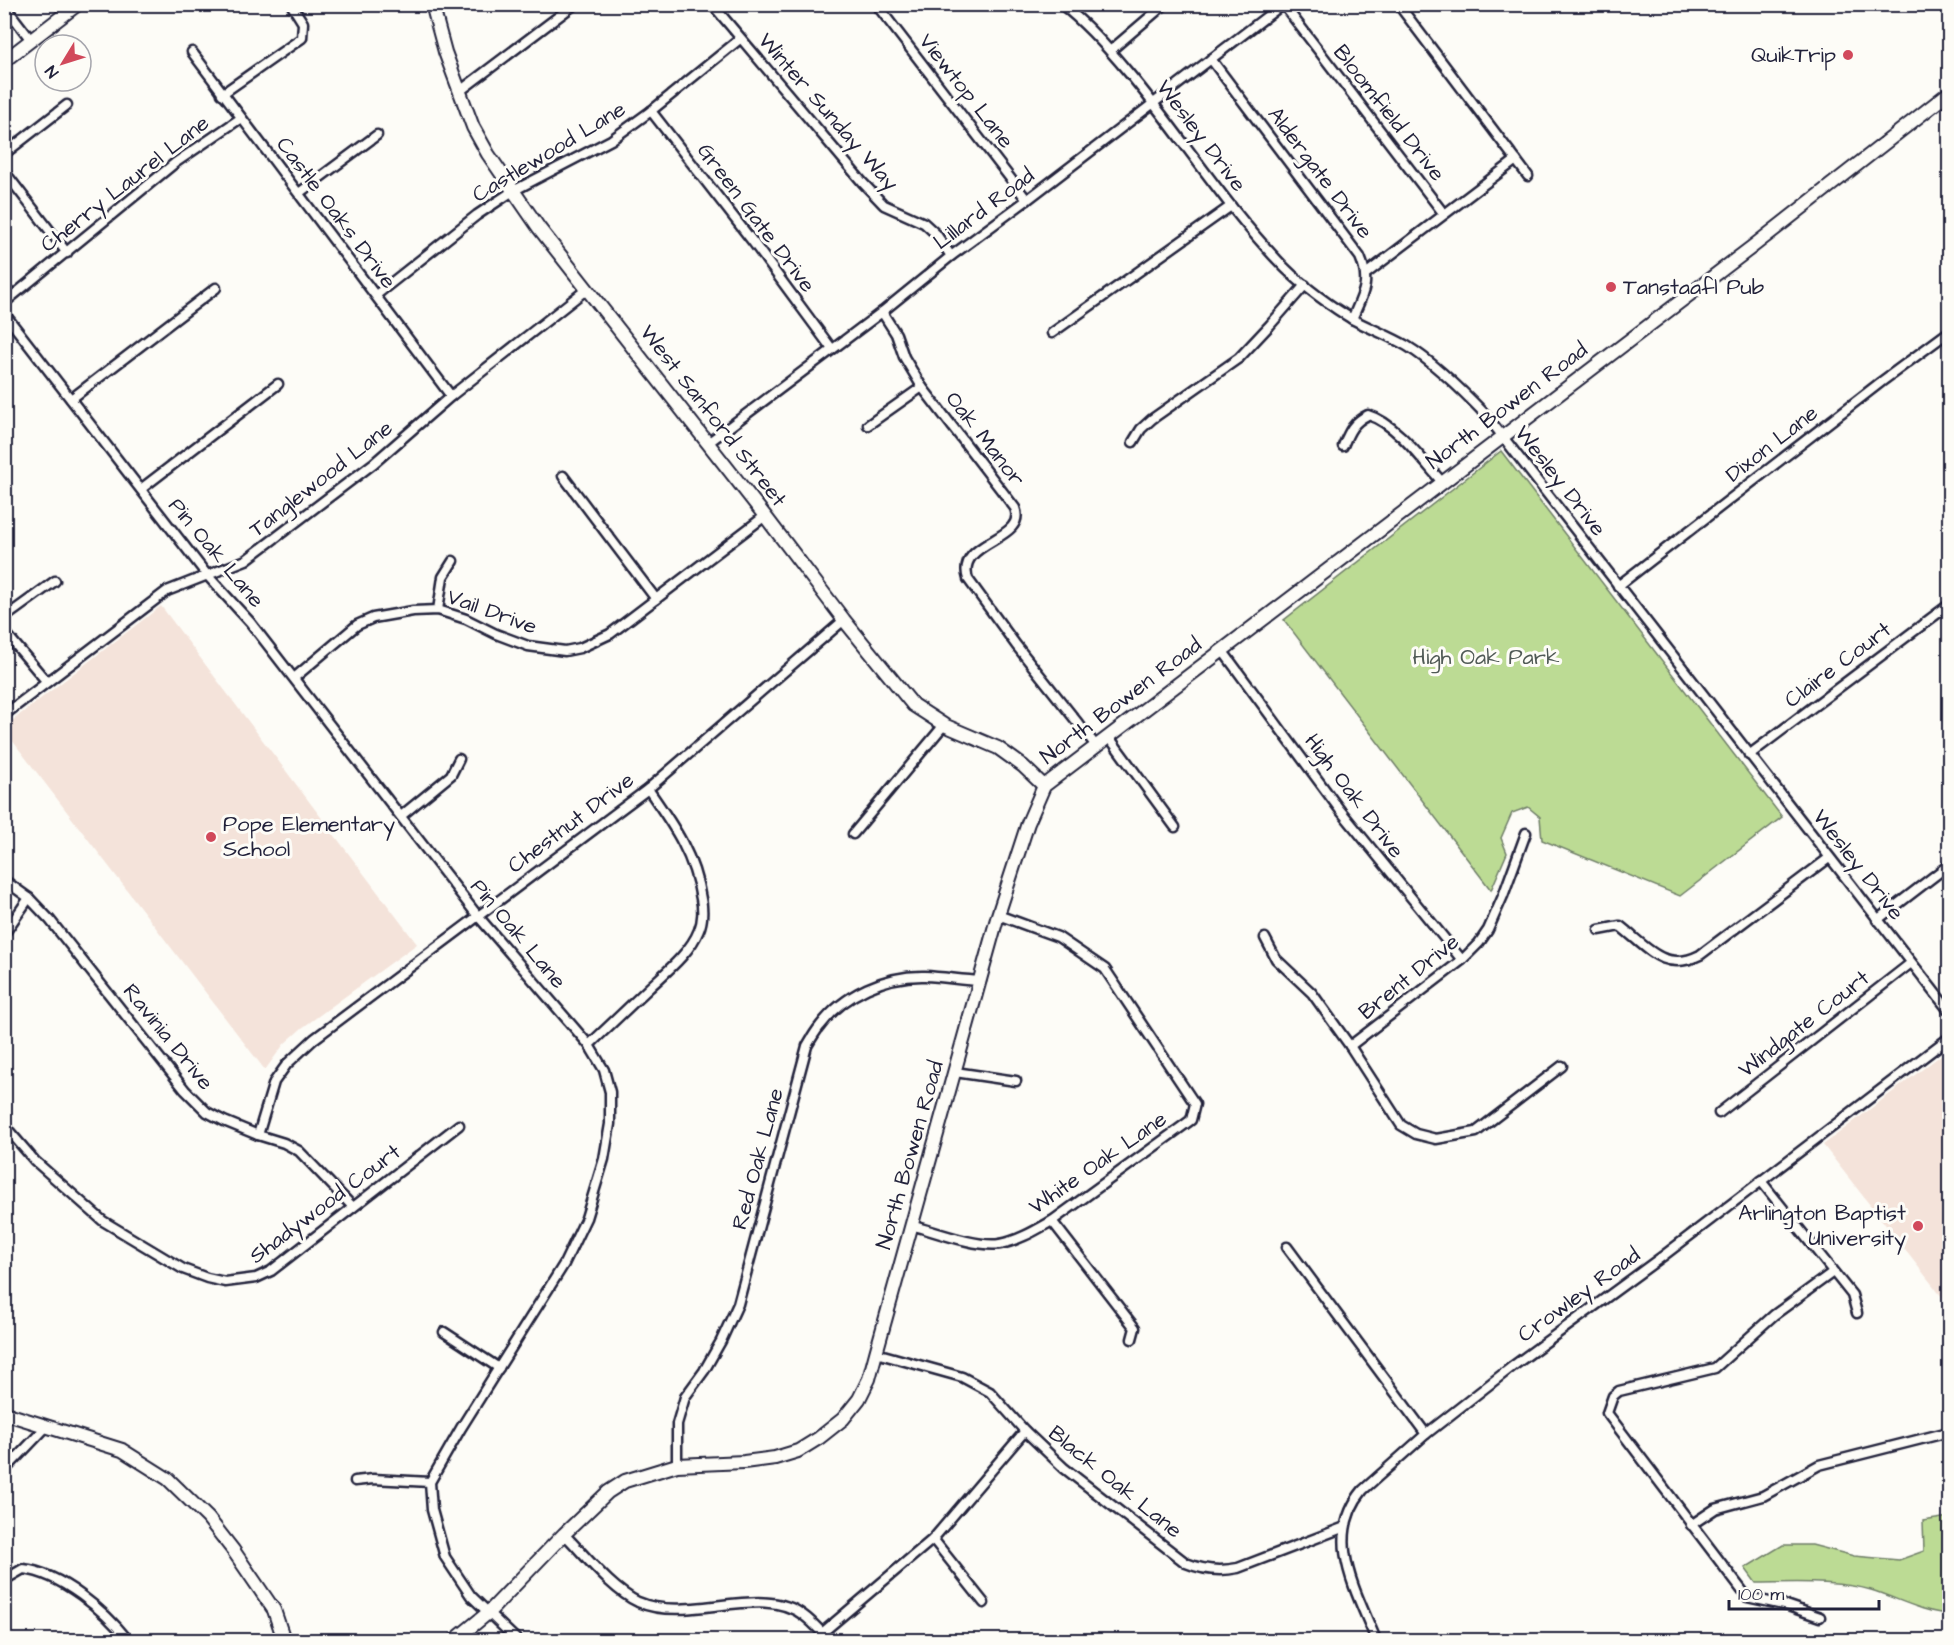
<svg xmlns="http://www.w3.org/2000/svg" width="1954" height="1645" font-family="'Architects Daughter',sans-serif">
  <rect width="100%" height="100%" fill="#fdfcf7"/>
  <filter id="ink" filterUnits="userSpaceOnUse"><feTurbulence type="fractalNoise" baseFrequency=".0167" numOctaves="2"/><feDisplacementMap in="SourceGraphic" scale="12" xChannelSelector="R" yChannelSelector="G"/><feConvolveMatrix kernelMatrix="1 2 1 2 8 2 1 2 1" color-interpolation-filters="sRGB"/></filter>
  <g filter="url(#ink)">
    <g fill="#f4e3da">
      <path d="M161 606 417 944 302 1028 284 1044 265 1070 5 731V726Z"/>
      <path d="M1949 1049V1306L1823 1145Z"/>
    </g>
    <g fill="#bcdb94" stroke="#6f7e68" stroke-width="1.5">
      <path d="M1501 451 1782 817 1680 896 1542 840 1540 817 1528 807 1512 813 1501 838 1507 853 1491 890 1284 620Z"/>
      <path d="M1949 1517V1614C1922 1612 1897 1598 1871 1590 1839 1580 1789 1583 1756 1583L1745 1568 1783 1545H1812L1854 1556 1899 1560 1924 1551 1923 1521Z"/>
    </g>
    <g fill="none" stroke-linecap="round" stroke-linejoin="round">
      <defs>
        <g id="street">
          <path d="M712 4 863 183 884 205 924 223 936 234 951 256"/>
          <path d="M876 4 1027 200"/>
          <path d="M1061 4C1087 24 1108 48 1128 72 1182 136 1226 208 1285 268 1302 285 1333 308 1354 320 1371 329 1390 336 1407 346 1435 363 1463 391 1486 415L1950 1012"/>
          <path d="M1398 4 1528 176"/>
          <path d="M4 5 31 40"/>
          <path d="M1110 51 1165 4"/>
          <path d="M192 52 451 396"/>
          <path d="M1211 59 1360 257C1371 283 1363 294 1352 319"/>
          <path d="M460 91 575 4"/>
          <path d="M222 94 302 38 303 23 291 4"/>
          <path d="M651 111 753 242 832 349"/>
          <path d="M4 154 67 105"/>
          <path d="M4 171 67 253"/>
          <path d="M299 193 377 135"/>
          <path d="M1367 273 1516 160"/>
          <path d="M376 295 477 215 513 191 611 140 651 111 740 39"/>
          <path d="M4 303 175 163 241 118"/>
          <path d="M882 312 896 334 904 357 922 387 1015 508C1028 541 955 540 968 579L1016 645 1097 747"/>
          <path d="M4 313 207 575 250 622 477 915 589 1045 604 1070 610 1092V1124L604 1159 586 1218 564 1264 461 1428 430 1482 432 1510 445 1557 471 1596 517 1640"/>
          <path d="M1052 333 1231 206"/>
          <path d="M71 399 216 288"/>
          <path d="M868 425 922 387"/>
          <path d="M1133 442 1141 429 1152 419 1239 358 1270 325 1305 285"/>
          <path d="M708 443 882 312 951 256 1027 200 1283 4 1444 214"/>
          <path d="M1343 446C1349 432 1353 422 1368 415 1396 423 1423 461 1442 482"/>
          <path d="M563 476 656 599"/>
          <path d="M141 489 278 384"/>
          <path d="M1618 586 1881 382 1950 331"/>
          <path d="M438 610 443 577 453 561"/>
          <path d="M4 618 55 581"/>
          <path d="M4 631 47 682"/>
          <path d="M1222 650 1340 810 1462 960"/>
          <path d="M294 678 357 625 373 618 413 611 438 610 466 619 496 634 528 646 565 651 580 648 610 634 765 516"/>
          <path d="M4 715 167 591 246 560 374 463 451 396 587 289"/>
          <path d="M1109 737 1175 827"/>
          <path d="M1749 755 1950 604"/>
          <path d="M401 816 451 775 459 759"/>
          <path d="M853 834 944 725"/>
          <path d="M4 880 29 898 50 920 185 1090 207 1112 224 1121 258 1135 284 1143 299 1151 353 1207"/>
          <path d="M1877 920 1950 864"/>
          <path d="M1599 930 1620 926C1647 947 1664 973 1700 955L1829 858"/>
          <path d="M4 934 29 898"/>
          <path d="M1265 938 1276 959 1312 993 1350 1046 1401 1125 1416 1134 1436 1139 1476 1132 1562 1066"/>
          <path d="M589 1045C609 1026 629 1007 649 988 666 972 690 953 699 930 703 921 703 908 701 899 694 854 673 825 648 789"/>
          <path d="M1350 1046 1462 960 1479 943 1488 930 1503 896 1526 833"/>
          <path d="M955 1072 1016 1081"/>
          <path d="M1719 1113 1911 963"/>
          <path d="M4 1125 35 1161 103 1221 183 1269 207 1278 225 1282 256 1278 271 1271 459 1125"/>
          <path d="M258 1135 274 1082 287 1064 314 1039 648 789 844 620"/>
          <path d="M1761 1181 1852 1295 1857 1313"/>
          <path d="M1052 1221 1135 1328 1132 1339"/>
          <path d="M911 1225C933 1231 978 1248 1000 1244 1018 1241 1036 1230 1052 1221L1191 1120 1195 1104 1105 969 1058 937 998 915"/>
          <path d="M1287 1247 1426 1434"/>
          <path d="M444 1332 499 1368"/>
          <path d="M876 1353 962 1377 990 1392 1025 1431 1064 1468 1186 1563C1203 1570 1219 1572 1238 1568L1345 1527"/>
          <path d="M677 1465V1424L685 1397 704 1371 721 1341 738 1304 807 1046C811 1039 815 1032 820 1026 844 994 886 975 925 976 944 977 962 980 981 981"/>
          <path d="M4 1471 47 1426"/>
          <path d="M355 1481 373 1479 430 1482"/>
          <path d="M1691 1525 1715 1509 1763 1496 1819 1465 1945 1433"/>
          <path d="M564 1534C585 1555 611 1589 638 1602 688 1624 763 1583 803 1615 813 1622 821 1632 829 1640"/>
          <path d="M933 1539 984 1603"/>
          <path d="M4 1580 23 1569C61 1573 105 1611 128 1640"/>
          <path d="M1820 1617 1788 1606 1747 1597 1607 1413 1613 1396 1619 1391 1715 1368 1774 1315 1833 1272"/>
          <path d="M822 1633 933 1539 1025 1431"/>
          <path d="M1376 1640C1357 1592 1323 1538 1363 1490L1426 1434 1513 1366 1663 1256 1950 1037"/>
        </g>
        <g id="secondary">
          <path d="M432 4 445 52 473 127 488 154 539 228 765 516 844 620 913 705 944 725 998 748 1023 766 1044 786"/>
          <path d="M4 61 78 4"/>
          <path d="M4 1413 122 1450 168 1479 208 1518 233 1550 274 1610 284 1640"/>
          <path d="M455 1640 488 1613 564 1534 608 1492 625 1481 677 1465 744 1462 775 1458 798 1451 819 1438 843 1419 859 1399 869 1379 876 1353 998 915 1028 823 1044 786 1752 247 1950 92"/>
        </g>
      </defs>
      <use href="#street" stroke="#22223b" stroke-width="13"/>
      <use href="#secondary" stroke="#22223b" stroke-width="16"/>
      <use href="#street" stroke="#fdfcf7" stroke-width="8"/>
      <use href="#secondary" stroke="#fdfcf7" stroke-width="12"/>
    </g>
  </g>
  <g fill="#d1495b" stroke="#fdfcf7" stroke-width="2">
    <circle cx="1848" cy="55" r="6"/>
    <circle cx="1611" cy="287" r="6"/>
    <circle cx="211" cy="837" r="6"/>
    <circle cx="1918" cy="1226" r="6"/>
  </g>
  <g text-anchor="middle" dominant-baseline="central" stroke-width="6" stroke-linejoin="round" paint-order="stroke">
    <g font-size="22" fill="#22223b" stroke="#fdfcf7" text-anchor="end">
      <text x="1836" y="55">QuikTrip</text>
      <text x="1623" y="287" text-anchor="start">Tanstaafl Pub</text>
      <text x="223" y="824" text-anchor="start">Pope Elementary<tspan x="223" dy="25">School</tspan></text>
      <text x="1906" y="1213">Arlington Baptist<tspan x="1906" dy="25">University</tspan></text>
    </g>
    <g font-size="22" fill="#22223b" stroke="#fdfcf7">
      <text transform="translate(966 91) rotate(52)">Viewtop Lane</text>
      <text transform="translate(828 112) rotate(49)">Winter Sunday Way</text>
      <text transform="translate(1389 113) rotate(52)">Bloomfield Drive</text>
      <text transform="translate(1201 136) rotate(53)">Wesley Drive</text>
      <text transform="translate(549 152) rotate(-31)">Castlewood Lane</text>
      <text transform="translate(1320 173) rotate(53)">Aldergate Drive</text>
      <text transform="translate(125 184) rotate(-38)">Cherry Laurel Lane</text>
      <text transform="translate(984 209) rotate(-37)">Lillard Road</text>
      <text transform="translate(336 213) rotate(53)">Castle Oaks Drive</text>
      <text transform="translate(756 218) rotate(53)">Green Gate Drive</text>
      <text transform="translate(1507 406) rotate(-37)">North Bowen Road</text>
      <text transform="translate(713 416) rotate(52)">West Sanford Street</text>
      <text transform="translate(985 439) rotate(52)">Oak Manor</text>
      <text transform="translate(1772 444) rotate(-38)">Dixon Lane</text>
      <text transform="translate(321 479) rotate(-38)">Tanglewood Lane</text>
      <text transform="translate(1560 481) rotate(52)">Wesley Drive</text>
      <text transform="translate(216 553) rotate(50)">Pin Oak Lane</text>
      <text transform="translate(492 612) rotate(20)">Vail Drive</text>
      <text transform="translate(1838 665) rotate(-37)">Claire Court</text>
      <text transform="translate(1121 701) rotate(-37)">North Bowen Road</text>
      <text transform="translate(1354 796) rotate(53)">High Oak Drive</text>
      <text transform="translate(571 823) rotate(-37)">Chestnut Drive</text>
      <text transform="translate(1858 865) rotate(52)">Wesley Drive</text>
      <text transform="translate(518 934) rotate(50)">Pin Oak Lane</text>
      <text transform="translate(1409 977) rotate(-39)">Brent Drive</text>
      <text transform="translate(1804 1024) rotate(-38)">Windgate Court</text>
      <text transform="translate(168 1037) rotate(51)">Ravinia Drive</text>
      <text transform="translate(910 1155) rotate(-74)">North Bowen Road</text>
      <text transform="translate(758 1159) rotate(-75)">Red Oak Lane</text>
      <text transform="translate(1098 1163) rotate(-35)">White Oak Lane</text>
      <text transform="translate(325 1204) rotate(-37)">Shadywood Court</text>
      <text transform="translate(1579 1295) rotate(-36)">Crowley Road</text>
      <text transform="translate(1115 1482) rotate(39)">Black Oak Lane</text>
    </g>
    <g font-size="22" fill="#505a56" stroke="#fdfcf7">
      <text x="1486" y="657">High Oak Park</text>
    </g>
  </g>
  <rect width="1954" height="1645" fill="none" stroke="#fdfcf7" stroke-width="24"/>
  <rect x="12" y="12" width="1930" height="1621" fill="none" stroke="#22223b" stroke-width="2" filter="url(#ink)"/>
  <g transform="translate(63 63) rotate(232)"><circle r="28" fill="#fdfcf7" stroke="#a5a5ac" stroke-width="1.5"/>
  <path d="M0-4.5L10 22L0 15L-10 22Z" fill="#d1495b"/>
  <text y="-9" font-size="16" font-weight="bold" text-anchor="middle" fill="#22223b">N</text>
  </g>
  <path d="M1729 1600v9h150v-9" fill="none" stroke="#22223b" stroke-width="3"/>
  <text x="1738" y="1600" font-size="18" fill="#22223b" stroke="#fdfcf7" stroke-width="4.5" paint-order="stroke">100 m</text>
</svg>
